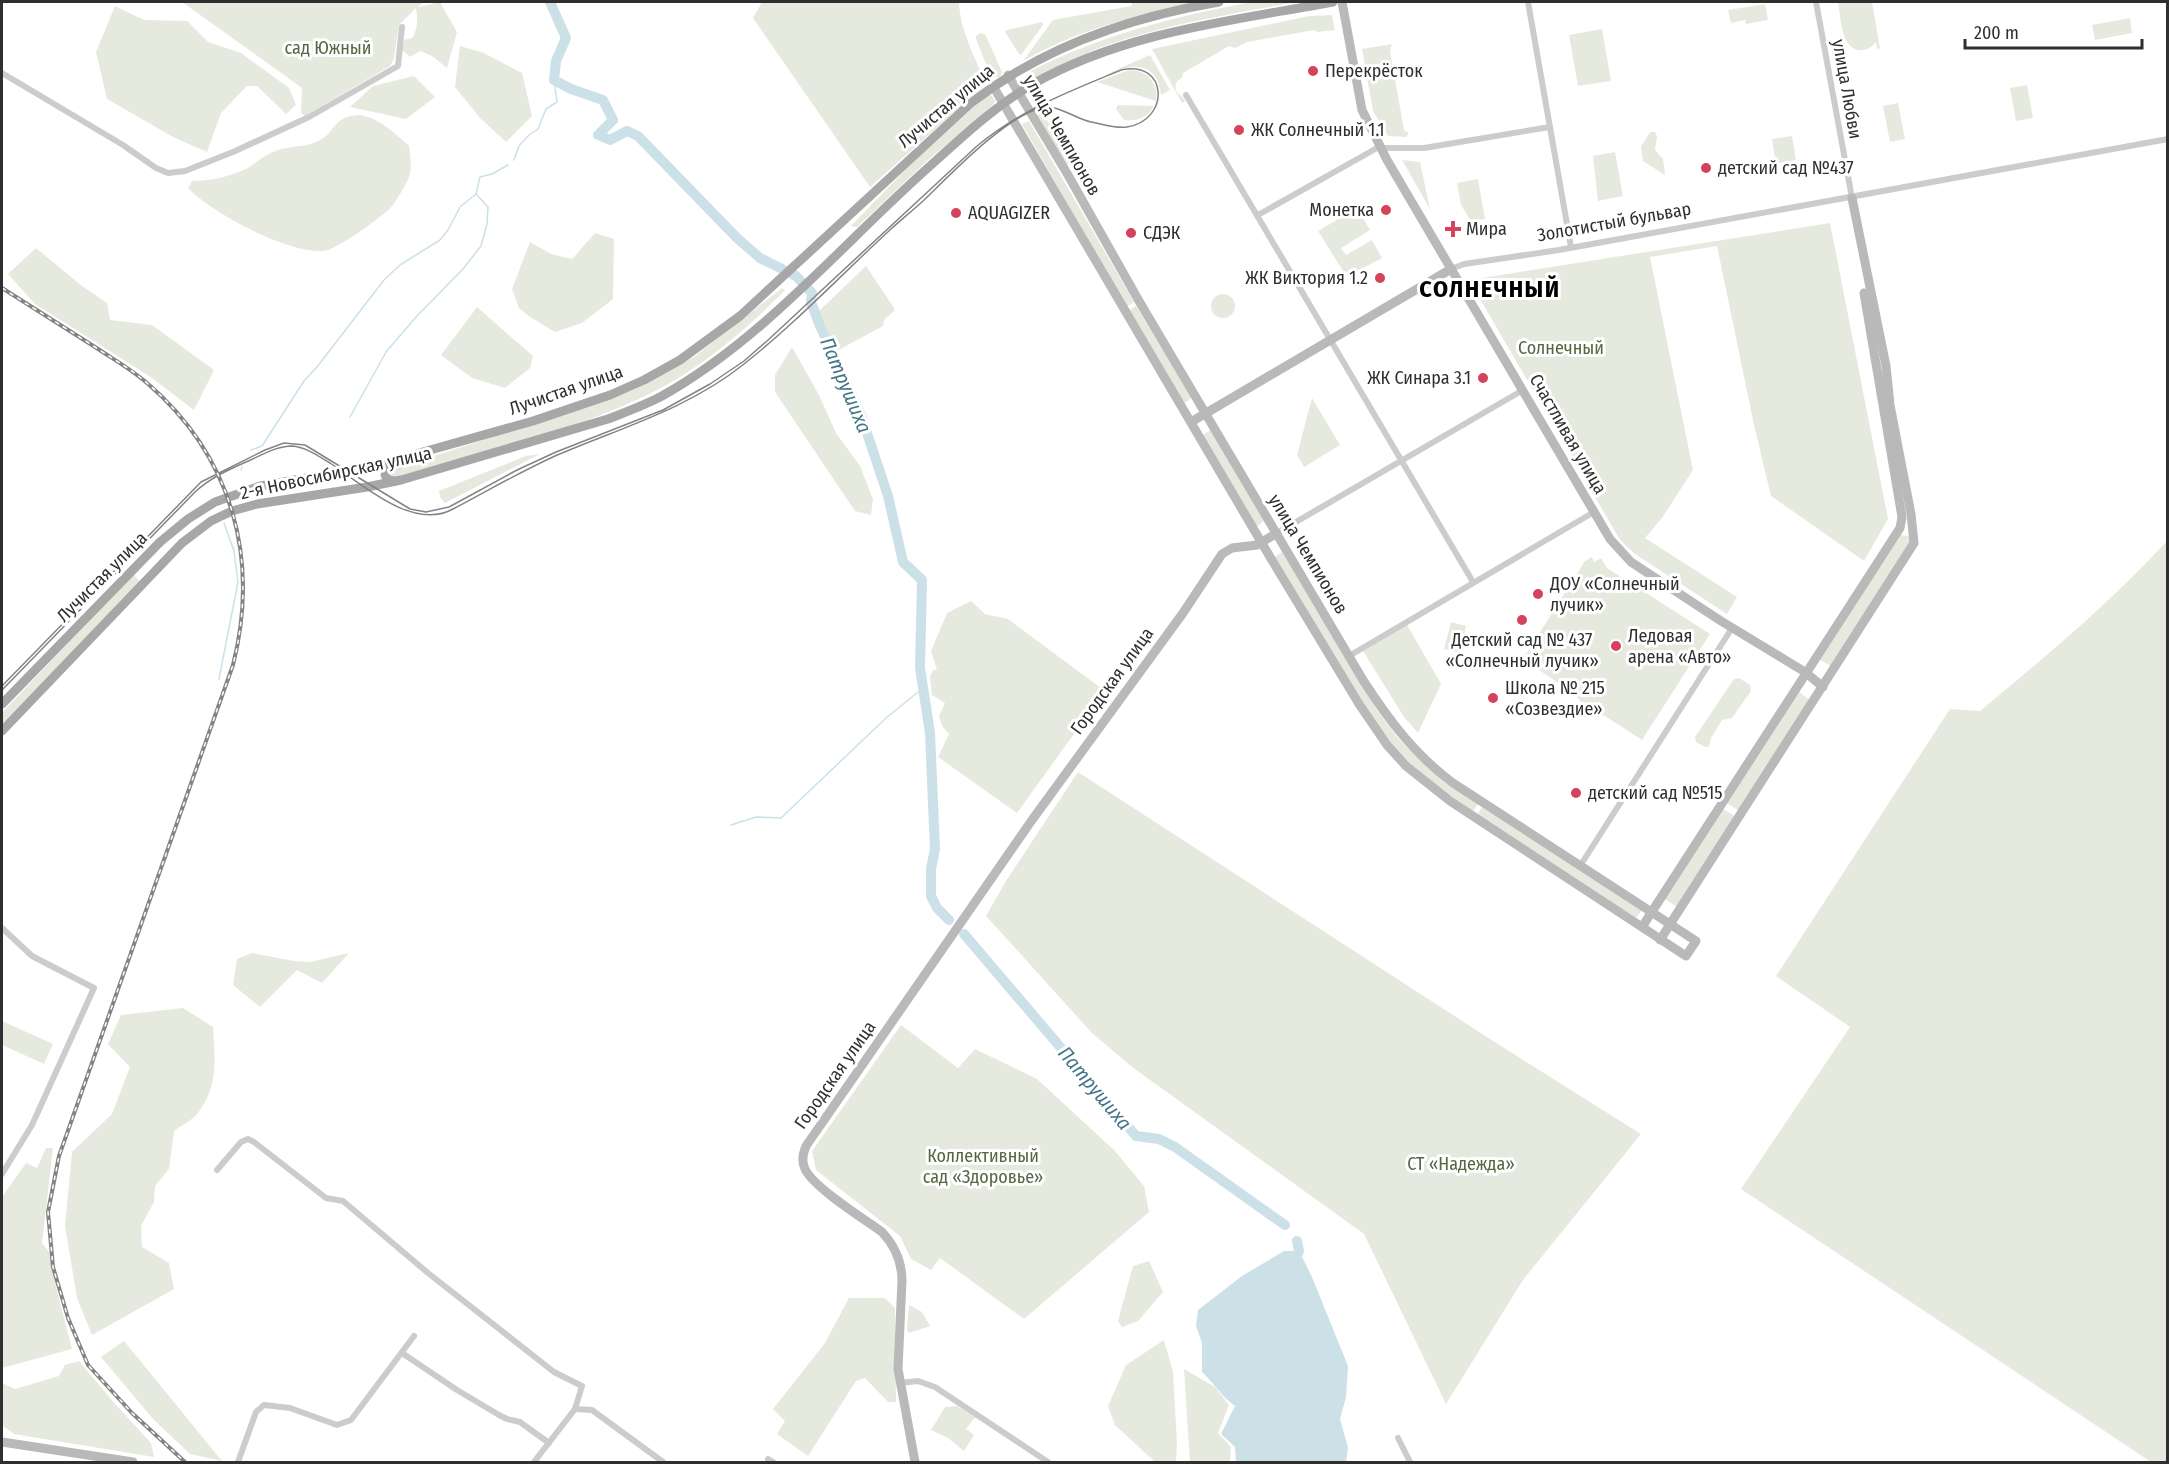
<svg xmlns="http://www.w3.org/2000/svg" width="2169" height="1464" font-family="'Fira Sans Condensed',sans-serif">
  <rect width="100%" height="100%" fill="#fff"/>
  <g fill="#e6eade">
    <path d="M182 2H423L418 7 440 2 457 32 447 68 432 56 420 51 410 57 401 49C403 40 404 39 412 38 418 29 418 19 416 8L399 25 394 59 390 66 305 116 301 113 302 88Z"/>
    <path d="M762 2H959C960 29 974 56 985 81L984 86 870 187 753 18Z"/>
    <path d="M1133 2H1202C1139 14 1079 29 1023 61L1053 20 1131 6Z"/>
    <path d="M1252 2H1297C1232 14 1167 24 1104 46 1080 55 1057 68 1033 79L1029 72C1101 35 1173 17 1252 2Z"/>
    <path d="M1838 2H1872L1880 48 1877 49 1876 42C1871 48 1866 51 1858 50 1840 46 1841 16 1838 2Z"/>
    <path d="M1765 4 1768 20 1746 24 1745 20 1731 23 1728 10Z"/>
    <path d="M115 6 144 20 187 21 208 42 241 53 289 88 296 105 286 114 257 86H247L221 113 207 152 175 138 107 99 96 52Z"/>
    <path d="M1332 15 1335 30 1317 32 1314 30 1247 42 1235 48 1229 46 1183 73 1182 78 1177 81C1172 94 1180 92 1185 101L1182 103 1152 49 1309 16Z"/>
    <path d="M2130 18 2132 33 2095 40 2092 25Z"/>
    <path d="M1042 22 1043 25 1021 55 1019 54 1005 32 1007 30Z"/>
    <path d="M1602 29 1611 81 1578 86 1569 35Z"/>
    <path d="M980 33 985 34 1002 72 1000 77H995L986 64 976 39V36Z"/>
    <path d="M1392 44 1390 51 1404 130 1409 133 1406 137 1388 136 1373 111 1362 49Z"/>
    <path d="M460 46 484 53 522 73 532 116 506 142 480 118 455 87Z"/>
    <path d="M1150 55 1170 90 1161 95C1156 53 1121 68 1095 79Z"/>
    <path d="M1129 70C1147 70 1159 83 1156 101L1097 82Z"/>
    <path d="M414 76 435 97 406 119 350 107 373 86Z"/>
    <path d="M2027 85 2033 118 2016 121 2010 88Z"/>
    <path d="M988 94 991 95 995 101 993 105 928 160 857 227 851 226 912 163Z"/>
    <path d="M1898 103 1905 139 1890 142 1883 106Z"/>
    <path d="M1118 105 1154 106C1147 118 1138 121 1124 120L1116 109Z"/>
    <path d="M1042 112 1075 165H1066L1037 114Z"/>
    <path d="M359 115C378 117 396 134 409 146 410 154 412 166 410 174 409 180 397 200 392 206 384 216 336 250 324 251 288 254 212 213 188 188L192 181C211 181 228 177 246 169 255 164 263 156 273 152 289 145 305 148 318 141 337 132 331 117 359 115Z"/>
    <path d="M1029 121 1134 302 1126 307 1022 124Z"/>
    <path d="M1650 132H1655L1657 136 1655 150 1663 159 1665 175 1643 161 1641 147Z"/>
    <path d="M1792 136 1796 160 1776 164 1772 139Z"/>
    <path d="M1615 152 1623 196 1598 201 1593 156Z"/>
    <path d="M1402 160 1420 162 1430 209Z"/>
    <path d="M1478 179 1485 219 1471 221 1461 205 1457 183Z"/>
    <path d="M1357 208 1370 230 1341 248 1346 255 1372 240 1382 258 1350 275 1345 274 1318 231Z"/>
    <path d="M1830 223 1888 519 1864 561 1771 496 1754 425 1717 246 1650 257 1693 470 1662 518 1645 538 1737 597 1727 614 1635 554 1620 540 1469 280Z"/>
    <path d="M595 233 614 239 613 299 582 323 555 332 530 317 519 308 512 289 530 242 551 254 572 259Z"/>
    <path d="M36 248 82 286 107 303 110 320 152 325 214 370 194 410 152 378 35 304 8 274Z"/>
    <path d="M866 266 894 308V311L884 320 883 326 835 352 818 312Z"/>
    <path d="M782 288 785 290C754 322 713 358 675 380 591 429 491 447 399 476L390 477V470L596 404 630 391 694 357Z"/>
    <circle cx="1223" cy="306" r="12"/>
    <path d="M1136 306 1192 398 1184 403 1128 311Z"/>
    <path d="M477 307 533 356 530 368 505 388 472 378 441 355Z"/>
    <path d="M792 347 819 395 836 433 860 466 873 499 871 515 855 511 775 392V375Z"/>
    <path d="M1312 398 1340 445 1304 467 1297 455Z"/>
    <path d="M1211 430 1264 521 1256 527 1202 435Z"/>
    <path d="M540 454 445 503 440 497 439 491 526 456Z"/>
    <path d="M1901 535 1908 536 1911 540 1832 667 1819 659Z"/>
    <path d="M2167 541 2168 1462H2151L1741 1189 1850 1027 1776 976 1950 709 1980 711C2045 657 2110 603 2167 541Z"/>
    <path d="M1282 552 1377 710 1398 738 1415 756 1444 782 1478 804 1473 811 1439 788 1413 767 1393 747 1370 715 1274 557Z"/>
    <path d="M1592 557 1594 562 1601 558 1607 568 1710 634 1642 740 1605 716 1585 708 1576 695 1523 659 1585 561Z"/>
    <path d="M133 574 140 582 2 724V713Z"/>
    <path d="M971 601 985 614 1008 619 1105 691 1017 813 938 757 949 734 942 726 939 716 945 703 932 695 930 677 933 670H937L931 651 947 613Z"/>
    <path d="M1451 622 1466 626 1460 653 1444 649Z"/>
    <path d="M1406 623 1441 684 1418 733 1404 717 1363 651Z"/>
    <path d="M1739 678 1750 685 1751 691 1732 718 1722 720 1711 738 1709 747H1705L1696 742 1695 737 1734 679Z"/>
    <path d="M1799 692 1810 700 1739 811 1727 803Z"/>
    <path d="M1078 772 1490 1039 1641 1134 1523 1280 1446 1404 1364 1234 1132 1067 1092 1033 986 916 1006 881Z"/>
    <path d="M1482 807 1642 910 1636 918 1478 814Z"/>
    <path d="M1723 809 1735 816 1677 907 1665 899Z"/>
    <path d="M252 953 294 961 310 962 349 953 322 983 297 970 260 1007 233 985 237 959Z"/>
    <path d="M183 1008 213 1027C215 1057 218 1085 200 1110 195 1119 182 1125 174 1131L169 1169 155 1186 154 1202 141 1226 142 1247 169 1263 174 1289 92 1335 77 1298 65 1226 72 1152 112 1114 130 1067 108 1044 121 1015Z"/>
    <path d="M2 1021 53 1044 44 1064 2 1045Z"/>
    <path d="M901 1025 958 1068 975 1049 1037 1079 1115 1151 1144 1186 1149 1212 1024 1319 940 1258 931 1270 911 1259 900 1236 816 1170 812 1151Z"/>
    <path d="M46 1148H53L42 1243 50 1253 57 1291 72 1349 2 1368V1197L26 1163 37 1168Z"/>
    <path d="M1149 1261 1163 1292 1138 1321 1122 1327 1118 1321 1133 1266Z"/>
    <path d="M849 1298H885L895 1308 896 1402H888L865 1378 856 1381 808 1456 777 1434 785 1421 773 1409 825 1343Z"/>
    <path d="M909 1305 922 1312 930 1326 909 1333 907 1330Z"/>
    <path d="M1164 1340 1173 1372 1177 1442 1176 1462H1155L1115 1425 1108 1406 1126 1365Z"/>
    <path d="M124 1341 222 1461 190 1454 153 1419 101 1357Z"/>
    <path d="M79 1361 116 1405 151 1443 154 1457 14 1434 2 1425V1383L15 1389 59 1376 65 1365Z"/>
    <path d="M1184 1369 1215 1387 1229 1405 1218 1433 1231 1447 1230 1462H1190Z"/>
    <path d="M957 1406 975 1417 966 1429 974 1435 964 1451 948 1438 931 1430 945 1407Z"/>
  </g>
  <path fill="#cce0e8" d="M1284 1251H1299L1312 1277 1348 1366 1346 1397 1340 1419 1348 1448 1346 1462H1236L1235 1447 1221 1434 1235 1406C1222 1397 1214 1383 1202 1372V1343L1196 1326 1198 1310 1242 1276Z"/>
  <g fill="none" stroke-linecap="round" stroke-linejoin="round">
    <g stroke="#cce0e8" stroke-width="1.5">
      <path d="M514 160 519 146 529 135 538 129 546 109 557 102 554 80"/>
      <path d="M350 417 386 352 416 317 463 269 481 246 487 224 488 207 476 194 480 177 492 174 508 165"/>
      <path d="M251 450 262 446 304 381 317 367 384 280 400 265 440 240 448 230 460 207 476 194"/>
      <path d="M241 470 242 467"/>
      <path d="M219 679 238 582 234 551 224 523"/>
      <path d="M731 825 756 817 781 818 886 718 923 688"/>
    </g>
    <g stroke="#cce0e8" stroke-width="10">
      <path d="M550 2 566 38 556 61 554 80 571 89 603 100 613 120 598 135 610 140 627 131 638 136 737 238 760 258 796 276 812 293 811 302 820 326 861 415 888 496 903 562 922 580 920 668 930 733 935 849 931 869V896L937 908 949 920"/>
      <path d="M964 934 1136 1136 1159 1139 1175 1147 1285 1225"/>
      <path d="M1294 1263 1299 1251 1297 1241"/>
    </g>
    <g stroke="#ccc" stroke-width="6">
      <path d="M1528 2 1571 247"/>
      <path d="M1816 2 1852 198"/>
      <path d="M2 73 123 145 156 168 168 173 185 171 233 152 309 117 398 66 402 27"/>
      <path d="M1186 95 1473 582"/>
      <path d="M1258 215 1377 148H1424L1550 127"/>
      <path d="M1451 269 1464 264 1559 250 2168 139"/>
      <path d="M1277 533 1523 390"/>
      <path d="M1349 656 1594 512"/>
      <path d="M1580 866 1732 628"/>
      <path d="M2 928 32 956 94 988 32 1125 2 1174"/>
      <path d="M217 1170 241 1142 248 1139 254 1142 326 1198 343 1201 428 1273 554 1372 582 1386 575 1409 534 1462"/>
      <path d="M402 1353 457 1390 499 1415 507 1419 520 1422 549 1443"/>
      <path d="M900 1383 918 1381 935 1387 1048 1462"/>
      <path d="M575 1409 592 1410 663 1462"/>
      <path d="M1398 1438 1410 1462"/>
      <path d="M768 1459 773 1462"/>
      <path d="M238 1462 256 1412 264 1405 290 1408 337 1425 351 1420 414 1336"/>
    </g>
    <g stroke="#b9b9b9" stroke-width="9">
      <path d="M1342 2 1362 110 1387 160 1610 539 1631 562 1721 621 1805 672 1823 687"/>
      <path d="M993 86 1270 557 1359 704 1387 745 1406 766 1450 801 1686 956 1696 941 1453 783C1415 755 1388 719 1363 680L1139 301 1068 175 1008 75"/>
      <path d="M1191 422 1451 269"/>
      <path d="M1642 927 1900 528 1902 517 1864 293"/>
      <path d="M1660 940 1914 543 1911 514 1890 405 1886 366 1852 198"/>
      <path d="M2 1442 133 1462"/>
      <path d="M915 1462 898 1369 902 1281C902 1262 895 1246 882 1232 864 1219 813 1187 805 1169 801 1161 803 1153 806 1146L1032 820 1183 613 1222 554 1232 548 1257 545 1277 533"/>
    </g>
    <g stroke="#a7a7a7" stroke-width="9">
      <path d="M395 481 388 480 385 475 389 468 397 465"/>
      <path d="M2 704 160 542 188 519 215 502 260 486 370 467 533 421 610 395 644 380 680 360 740 316 971 103C1043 47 1130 17 1219 2"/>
      <path d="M2 731 182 543 211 521 232 511 257 504 367 487 401 480 608 419C626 412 645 405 662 396 764 339 843 243 930 166 962 137 995 106 1033 84 1124 32 1231 21 1333 2"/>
    </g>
    <path stroke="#848484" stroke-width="1.5" d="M2 686 201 482 265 450 284 443 305 445 410 509 426 512 449 507 517 470 556 452 663 410 710 384 744 361 767 341 977 146C1022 109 1068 92 1121 70 1168 59 1171 120 1127 127 1116 129 1102 124 1091 122 1075 119 1057 103 1040 108 1003 119 951 174 923 201 912 211 901 220 891 229 842 274 796 323 744 364 688 409 620 428 555 456 520 472 487 491 453 509 413 531 363 485 330 463 318 456 306 447 292 446 276 446 260 456 246 462 228 470 210 478 195 492L2 690"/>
    <defs>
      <path id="rail" d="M2 288C33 308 64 327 95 347 113 359 131 369 147 383 232 456 260 558 233 665L59 1156 48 1212 53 1267 68 1318 88 1365 132 1413 185 1462"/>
    </defs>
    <use href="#rail" stroke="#848484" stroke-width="4"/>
    <use href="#rail" stroke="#fff" stroke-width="1.5" stroke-dasharray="4.5" stroke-linecap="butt"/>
  </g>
  <g fill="#d3435b" stroke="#fff" stroke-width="2">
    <circle cx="1313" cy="71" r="6"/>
    <circle cx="1239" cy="130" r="6"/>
    <circle cx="1706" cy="168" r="6"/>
    <circle cx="1386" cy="210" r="6"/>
    <circle cx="956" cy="213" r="6"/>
    <path d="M1450 220h6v6h6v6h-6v6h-6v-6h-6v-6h6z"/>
    <circle cx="1131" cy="233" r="6"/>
    <circle cx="1380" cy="278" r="6"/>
    <circle cx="1483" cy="378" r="6"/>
    <circle cx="1538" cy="594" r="6"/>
    <circle cx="1522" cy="620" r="6"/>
    <circle cx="1616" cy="646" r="6"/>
    <circle cx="1493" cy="698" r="6"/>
    <circle cx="1576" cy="793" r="6"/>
  </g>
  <g text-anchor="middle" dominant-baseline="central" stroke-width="6" stroke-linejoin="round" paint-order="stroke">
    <g font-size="18" fill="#566641" stroke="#fff">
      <text x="328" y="48">сад Южный</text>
      <text x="1561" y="348">Солнечный</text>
      <text x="983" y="1156">Коллективный<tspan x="983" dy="21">сад «Здоровье»</tspan></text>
      <text x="1461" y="1164">СТ «Надежда»</text>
    </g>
    <g font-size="18" fill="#2f2f2f" stroke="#fff" text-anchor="start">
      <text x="1325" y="71">Перекрёсток</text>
      <text x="1251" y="130">ЖК Солнечный 1.1</text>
      <text x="1718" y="168">детский сад №437</text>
      <text x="1374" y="210" text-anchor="end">Монетка</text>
      <text x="968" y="213">AQUAGIZER</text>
      <text x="1466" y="229">Мира</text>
      <text x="1143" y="233">СДЭК</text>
      <text x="1368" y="278" text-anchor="end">ЖК Виктория 1.2</text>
      <text x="1471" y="378" text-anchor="end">ЖК Синара 3.1</text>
      <text x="1550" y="584">ДОУ «Солнечный<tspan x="1550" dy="21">лучик»</tspan></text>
      <text x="1628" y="636">Ледовая<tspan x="1628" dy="21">арена «Авто»</tspan></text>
      <text x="1522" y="640" text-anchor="middle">Детский сад № 437<tspan x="1522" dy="21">«Солнечный лучик»</tspan></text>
      <text x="1505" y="688">Школа № 215<tspan x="1505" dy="21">«Созвездие»</tspan></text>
      <text x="1588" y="793">детский сад №515</text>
    </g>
    <g font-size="18" fill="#2f2f2f" stroke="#fff">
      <text transform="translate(1847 89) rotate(80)">улица Любви</text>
      <text transform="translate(946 106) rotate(-40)">Лучистая улица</text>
      <text transform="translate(1062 135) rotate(60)">улица Чемпионов</text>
      <text transform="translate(1614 222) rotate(-10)">Золотистый бульвар</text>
      <text transform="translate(566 390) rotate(-19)">Лучистая улица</text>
      <text transform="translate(1568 434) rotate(60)">Счастливая улица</text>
      <text transform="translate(336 473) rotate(-12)">2-я Новосибирская улица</text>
      <text transform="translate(1308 554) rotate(59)">улица Чемпионов</text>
      <text transform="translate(102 577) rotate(-45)">Лучистая улица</text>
      <text transform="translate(1112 681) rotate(-54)">Городская улица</text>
      <text transform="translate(835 1075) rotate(-55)">Городская улица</text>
    </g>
    <g font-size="20" font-style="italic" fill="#457589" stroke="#fff">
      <text transform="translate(846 385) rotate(67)">Патрушиха</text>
      <text transform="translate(1095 1088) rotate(50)">Патрушиха</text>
    </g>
    <g font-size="24" font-weight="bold" letter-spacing="1.5" fill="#000" stroke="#fff">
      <text x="1490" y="289">СОЛНЕЧНЫЙ</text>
    </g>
  </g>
  <rect width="2169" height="1464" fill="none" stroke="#2f2f2f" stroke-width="6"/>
  <path d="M1965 39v9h177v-9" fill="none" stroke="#2f2f2f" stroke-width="3"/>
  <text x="1974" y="39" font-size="18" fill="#2f2f2f" stroke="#ffffff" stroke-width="4.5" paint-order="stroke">200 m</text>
</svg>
